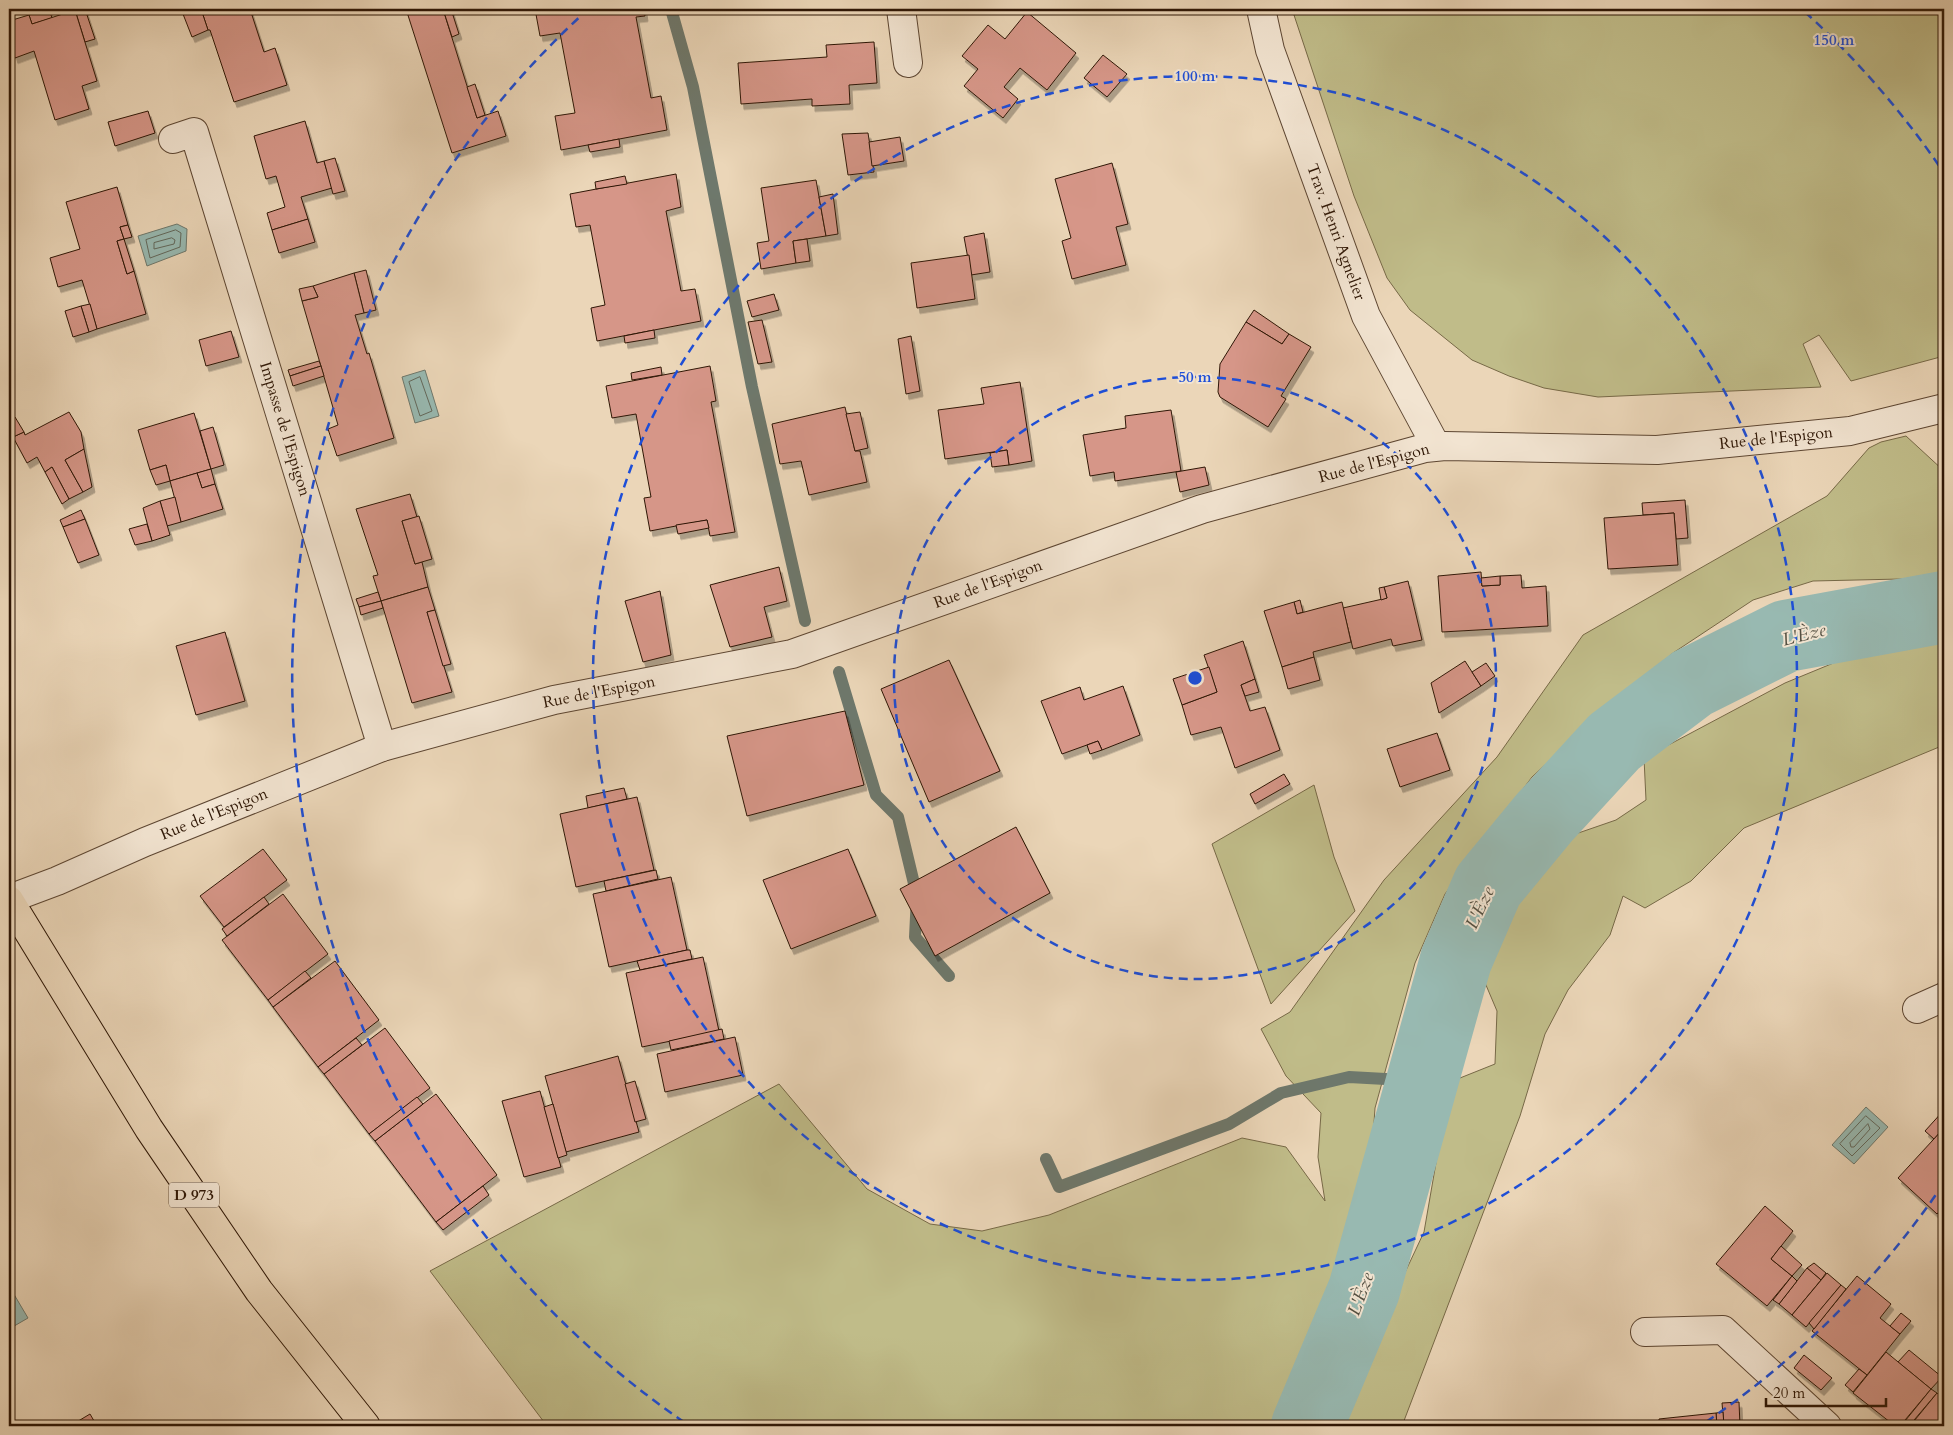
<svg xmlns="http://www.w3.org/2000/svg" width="1953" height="1435" font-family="Cardo,serif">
  <defs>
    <filter id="shadow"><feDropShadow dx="3" dy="5.5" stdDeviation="0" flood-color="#0004"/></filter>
  </defs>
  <rect width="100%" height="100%" fill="#ebd6b8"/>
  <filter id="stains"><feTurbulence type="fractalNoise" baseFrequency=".004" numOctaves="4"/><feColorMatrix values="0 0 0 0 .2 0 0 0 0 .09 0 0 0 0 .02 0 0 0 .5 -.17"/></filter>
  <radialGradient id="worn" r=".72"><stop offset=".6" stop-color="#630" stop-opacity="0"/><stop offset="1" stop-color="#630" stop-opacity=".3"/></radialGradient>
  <g fill="#c0bc89" stroke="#776947">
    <path d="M1292 9H1944V356L1851 381 1819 335 1803 344 1821 387 1598 397 1544 388 1509 376 1472 360 1410 310 1387 278 1354 196Z"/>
    <path d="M1906 436 1944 471V578L1813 581 1753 600 1673 653 1600 714 1532 777 1445 894 1415 963 1375 1108 1366 1238 1358 1276 1334 1335 1273 1426H547L430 1271 779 1084 867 1189 930 1224 982 1231 1049 1215 1242 1138 1286 1147 1325 1201 1318 1157 1321 1113 1286 1076 1261 1029 1290 1012 1384 880 1497 757 1583 635 1827 496 1869 448 1881 442Z"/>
    <path d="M1944 633V745L1744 828 1691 881 1645 908 1623 896 1610 935 1568 990 1545 1034 1520 1116 1402 1426H1331L1340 1411 1424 1232 1450 1082 1495 1064 1497 1011 1480 971 1502 898 1561 839 1616 820 1646 800 1644 758 1785 683 1865 650Z"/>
    <path d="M1314 785 1334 857 1355 911 1271 1004 1212 844Z"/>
  </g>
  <g fill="#98b9b1" stroke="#6e786c">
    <path d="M177 224 187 229 186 251 147 266 138 236Z"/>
    <path d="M425 370 439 416 415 423 402 377Z"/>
    <path d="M1866 1107 1888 1127 1854 1164 1832 1145Z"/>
    <path d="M9 1286 28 1318 9 1329Z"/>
  </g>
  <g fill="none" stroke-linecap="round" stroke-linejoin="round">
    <g stroke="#63685b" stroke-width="1">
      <path d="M176 230 181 233 180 247 150 258 146 240Z"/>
      <path d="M172 238 175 240 174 244 154 249V243Z"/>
      <path d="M420 377 432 411 420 416 409 382Z"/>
      <path d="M1866 1116 1880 1128 1852 1156 1840 1144Z"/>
      <path d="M1868 1124 1870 1129 1854 1147H1851L1850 1143Z"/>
    </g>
    <g stroke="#6e786c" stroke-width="12">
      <path d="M671 9 693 87 752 387 805 621"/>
      <path d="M839 672 876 795 898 817 917 896 915 937 949 976"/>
      <path d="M1046 1159 1059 1187 1229 1124 1281 1093 1349 1077 1422 1081"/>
    </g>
    <path stroke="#98b9b1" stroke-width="72" d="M1307 1426 1364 1290 1456 960 1488 886 1544 818 1614 742 1692 683 1786 636 1944 607"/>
  </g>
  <g fill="#d69688" stroke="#2e1605" filter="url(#shadow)">
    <path d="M49 9 52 18 32 24 29 15Z"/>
    <path d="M80 9H85L95 39 85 42 75 10Z"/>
    <path d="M201 9H250L264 52 275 48 287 85 234 102 210 30H208Z"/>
    <path d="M201 9 208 30 192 37 183 14Z"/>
    <path d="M406 9H443L477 118 498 111 506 136 452 153Z"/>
    <path d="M443 9H451L459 34 452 37Z"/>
    <path d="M535 9H644L645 16 636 17 651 98 661 96 667 130 561 150 555 116 575 113 560 33 540 36Z"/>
    <path d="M75 10 97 81 82 86 89 109 55 120 34 51 15 58 9 38V21L29 15 32 24Z"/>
    <path d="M1027 12 1076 53 1047 90 1020 68 1004 87 1018 99 1003 118 964 86 978 69 962 56 988 25 1005 39Z"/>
    <path d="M874 42 877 83 849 85 850 104 812 106V99L741 104 738 63 827 57 826 45Z"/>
    <path d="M1103 55 1127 74 1107 97 1084 78Z"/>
    <path d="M475 84 485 115 477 118 467 87Z"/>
    <path d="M148 111 155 133 115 146 108 122Z"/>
    <path d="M305 121 317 163 324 161 332 188 301 197 308 219 272 230 267 213 285 207 276 176 266 179 254 136Z"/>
    <path d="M868 133 874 172 848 175 842 134Z"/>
    <path d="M900 137 904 161 872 166 869 142Z"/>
    <path d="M619 139 620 147 590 152 588 145Z"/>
    <path d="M335 158 345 191 333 194 324 161Z"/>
    <path d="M1112 163 1128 224 1116 227 1126 265 1072 279 1062 241 1071 238 1055 179Z"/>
    <path d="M676 174 681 207 666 211 681 291 695 289 701 321 597 341 591 308 605 305 590 225 576 227 570 194Z"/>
    <path d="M625 176 627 184 596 189 595 182Z"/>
    <path d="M816 180 826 236 793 241 796 263 761 269 757 243 769 241 761 188Z"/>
    <path d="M117 187 128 225 120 227 124 239 117 241 127 274 134 271 146 314 97 329 82 280 58 287 50 258 80 249 66 202Z"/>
    <path d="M833 194 838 234 826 236 819 197Z"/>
    <path d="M308 219 315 242 279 253 272 230Z"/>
    <path d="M128 225 132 237 124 239 120 227Z"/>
    <path d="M984 233 990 272 971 275 964 237Z"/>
    <path d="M124 239 134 271 127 274 117 241Z"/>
    <path d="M807 239 810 261 796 263 793 241Z"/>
    <path d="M969 255 975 299 917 308 911 263Z"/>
    <path d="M366 270 376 310 364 313 354 273Z"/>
    <path d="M354 273 364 313 355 315 367 354 369 353 394 438 337 456 328 429 338 425 302 301 318 297 313 286Z"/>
    <path d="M313 286 318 297 302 301 299 289Z"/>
    <path d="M774 294 779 310 752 317 747 301Z"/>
    <path d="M90 304 97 329 89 332 81 306Z"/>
    <path d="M81 306 89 332 73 337 65 311Z"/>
    <path d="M1254 310 1289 334 1282 344 1246 322Z"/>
    <path d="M762 320 772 362 758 364 748 322Z"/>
    <path d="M1246 322 1282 344 1289 334 1311 347 1281 396 1286 399 1268 427 1220 397 1218 392 1220 364Z"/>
    <path d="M654 330 655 338 625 343 624 336Z"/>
    <path d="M231 331 239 357 206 366 199 340Z"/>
    <path d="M911 336 920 391 906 394 898 339Z"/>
    <path d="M319 361 321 366 290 376 288 370Z"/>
    <path d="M321 366 324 376 293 386 290 376Z"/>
    <path d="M710 366 716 401 711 402 735 532 710 536 707 520 650 531 644 498 651 497 636 414 612 418 606 386Z"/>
    <path d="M661 367 662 375 632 380 631 373Z"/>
    <path d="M1020 382 1032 461 1009 465 1007 450 945 459 938 410 984 404 981 388Z"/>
    <path d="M845 407 855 451H860L867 482 809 495 801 461 780 464 772 424Z"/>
    <path d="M1171 410 1181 471 1115 481 1114 472 1090 476 1083 435 1126 428 1125 416Z"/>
    <path d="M69 412 81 432 84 449 65 460 83 492 69 499 52 467 45 472 37 457 27 463 13 437 24 432 25 435Z"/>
    <path d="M860 412 868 448 855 451 846 414Z"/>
    <path d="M194 413 211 469 170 481 166 465 150 470 138 430Z"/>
    <path d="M15 417 24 432 13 437 9 428V421Z"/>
    <path d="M213 427 224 465 211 469 200 431Z"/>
    <path d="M84 449 92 487 83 492 65 460Z"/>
    <path d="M1007 450 1009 465 992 467 990 453Z"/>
    <path d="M166 465 170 481 156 485 150 470Z"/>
    <path d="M52 467 69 499 62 504 45 472Z"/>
    <path d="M1205 467 1209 485 1180 492 1176 472Z"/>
    <path d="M211 469 215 484 202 488 197 473Z"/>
    <path d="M197 473 202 488 215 484 223 509 181 522 170 481Z"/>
    <path d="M410 494 417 517 402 521 415 564 422 562 428 587 381 601 373 576 378 575 356 509Z"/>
    <path d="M175 497 181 522 167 526 160 501Z"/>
    <path d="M1685 500 1688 538 1676 539 1674 513 1643 515 1642 503Z"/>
    <path d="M160 501 170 535 152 541 143 508Z"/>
    <path d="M81 510 85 519 63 527 60 520Z"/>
    <path d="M1674 513 1678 565 1608 569 1604 518Z"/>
    <path d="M419 516 432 559 415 564 402 521Z"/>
    <path d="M85 519 99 555 78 563 63 527Z"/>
    <path d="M707 520 709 528 678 534 676 525Z"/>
    <path d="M147 524 152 541 135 545 129 529Z"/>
    <path d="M779 567 787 601 764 607 772 637 730 647 710 585Z"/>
    <path d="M1481 572 1482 586 1500 585V576L1521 575 1522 588 1546 586 1548 626 1442 632 1438 576Z"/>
    <path d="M1500 576V585L1482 586 1481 578Z"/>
    <path d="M1408 581 1422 640 1393 646 1391 639 1353 649 1343 608 1387 598 1384 587Z"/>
    <path d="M428 587 435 610 427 612 452 692 412 703 381 601Z"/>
    <path d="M1384 587 1387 598 1381 600 1379 588Z"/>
    <path d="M660 591 671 655 643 662 625 601Z"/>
    <path d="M378 592 381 601 359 607 356 599Z"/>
    <path d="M1300 600 1303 612 1297 614 1294 602Z"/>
    <path d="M381 601 383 608 361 615 359 607Z"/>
    <path d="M1294 602 1297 614 1342 602 1351 642 1313 652 1314 657 1282 667 1264 611Z"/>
    <path d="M435 610 451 664 443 666 427 612Z"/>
    <path d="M225 632 245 701 196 715 176 646Z"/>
    <path d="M1243 641 1255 679 1241 685 1250 711 1265 707 1280 750 1235 768 1221 727 1191 735 1182 705 1217 692 1204 655Z"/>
    <path d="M1314 657 1320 680 1288 689 1282 667Z"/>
    <path d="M949 660 1000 771 929 802 881 689Z"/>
    <path d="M1465 661 1481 686 1439 713 1431 683Z"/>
    <path d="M1486 663 1495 676 1481 686 1472 672Z"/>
    <path d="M1209 667 1217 692 1182 705 1173 679Z"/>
    <path d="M1255 679 1259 692 1245 696 1241 685Z"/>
    <path d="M1123 686 1140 735 1102 750 1098 741 1062 754 1041 701 1080 687 1084 700Z"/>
    <path d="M845 711 864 785 747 816 727 736Z"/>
    <path d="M1437 733 1450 770 1400 787 1387 749Z"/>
    <path d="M1098 741 1102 750 1090 754 1087 745Z"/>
    <path d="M1284 774 1290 784 1255 804 1250 794Z"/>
    <path d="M624 788 627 799 588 808 586 796Z"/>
    <path d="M637 797 654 870 576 887 560 814Z"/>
    <path d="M1016 827 1050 893 935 956 900 889Z"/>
    <path d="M263 849 287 880 224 927 200 896Z"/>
    <path d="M848 849 876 916 791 949 763 880Z"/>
    <path d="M656 870 658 879 606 891 604 881Z"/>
    <path d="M671 877 687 950 609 967 593 894Z"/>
    <path d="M283 894 328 954 268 1000 222 940Z"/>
    <path d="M264 897 269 904 227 936 222 929Z"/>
    <path d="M687 950H690L692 959 640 970 637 961Z"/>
    <path d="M703 957 719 1031 642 1047 626 973Z"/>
    <path d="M335 961 379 1020 318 1067 273 1007Z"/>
    <path d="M305 971 311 978 273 1007 268 1000Z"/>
    <path d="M385 1028 430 1088 369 1134 324 1074Z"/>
    <path d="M722 1029 724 1039 671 1050 669 1041Z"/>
    <path d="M735 1037 743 1075 665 1092 657 1054Z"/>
    <path d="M356 1038 362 1045 324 1074 318 1067Z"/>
    <path d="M618 1056 639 1132 566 1152 545 1076Z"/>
    <path d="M635 1081 646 1119 635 1122 625 1084Z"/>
    <path d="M540 1091 561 1167 524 1177 502 1101Z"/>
    <path d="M436 1094 497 1175 436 1222 375 1141Z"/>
    <path d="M417 1097 423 1104 375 1141 369 1134Z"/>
    <path d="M553 1104 567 1155 558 1158 544 1107Z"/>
    <path d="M1944 1110V1128L1934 1139 1925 1131Z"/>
    <path d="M1944 1128V1206L1937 1214 1898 1178Z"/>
    <path d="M483 1186 489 1195 443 1230 436 1222Z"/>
    <path d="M1765 1206 1793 1231 1771 1259 1792 1276 1767 1306 1716 1264Z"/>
    <path d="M1781 1246 1802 1265 1792 1276 1771 1259Z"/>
    <path d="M1814 1263 1826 1273 1821 1280 1807 1268Z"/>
    <path d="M1807 1268 1821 1280 1792 1315 1779 1304Z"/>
    <path d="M1827 1273 1841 1285 1806 1327 1792 1315Z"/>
    <path d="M1792 1276 1797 1281 1779 1304 1773 1300Z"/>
    <path d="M1857 1276 1891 1304 1880 1318 1900 1334 1867 1375 1812 1331Z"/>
    <path d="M1841 1285 1846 1289 1814 1329 1809 1323Z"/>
    <path d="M1901 1313 1911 1321 1900 1334 1890 1326Z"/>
    <path d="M1909 1350 1942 1377 1931 1389 1898 1362Z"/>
    <path d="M1886 1352 1931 1389 1900 1426H1895L1853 1393Z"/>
    <path d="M1804 1355 1832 1378 1821 1390 1794 1368Z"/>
    <path d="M1859 1369 1867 1375 1853 1392 1845 1385Z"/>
    <path d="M1931 1389 1937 1393 1909 1426 1905 1421Z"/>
    <path d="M1937 1393 1944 1399V1413L1933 1426H1910Z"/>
    <path d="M1739 1402 1740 1426H1724L1722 1403Z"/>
    <path d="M1723 1412 1724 1426H1717L1716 1413Z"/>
    <path d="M1716 1413 1717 1426H1659V1419Z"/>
    <path d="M1944 1413V1426H1933Z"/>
    <path d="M90 1414 97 1426H70Z"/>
  </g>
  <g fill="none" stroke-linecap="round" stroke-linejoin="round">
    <defs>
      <g id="minor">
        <path d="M901 9 908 63"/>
        <path d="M1261 9 1270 50 1366 316 1436 446"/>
        <path d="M173 139 194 132 382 747"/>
        <path d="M9 899 57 881 145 842 382 747 554 700 792 654 1202 509 1425 448 1445 446 1657 450 1850 431 1944 408"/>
        <path d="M1917 1009 1944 997"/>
        <path d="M1645 1332 1723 1330 1827 1426"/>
      </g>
      <path id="primary" d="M9 900 149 1129 259 1291 366 1426"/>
    </defs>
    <use href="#minor" stroke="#5d4632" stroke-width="30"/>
    <use href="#primary" stroke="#2e1605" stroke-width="30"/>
    <use href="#minor" stroke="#f2e4d1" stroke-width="28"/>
    <use href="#primary" stroke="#ebd6b8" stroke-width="28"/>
  </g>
  <g fill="none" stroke="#1d4ed8" stroke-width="2.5" stroke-dasharray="9 6">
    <circle cx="1195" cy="678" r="301"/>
    <circle cx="1195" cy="678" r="602"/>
    <path d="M1944 1183A903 903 0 0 1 1706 1422M684 1422A903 903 0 0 1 585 12M1805 12A903 903 0 0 1 1944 173"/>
  </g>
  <g text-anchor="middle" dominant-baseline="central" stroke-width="4" stroke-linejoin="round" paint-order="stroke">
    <rect fill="#f2e4d1" stroke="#695442" stroke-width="1" x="169" y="1182.5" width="50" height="25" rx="4"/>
    <g font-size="15" font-weight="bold" fill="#2e1605">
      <text x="194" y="1195">D 973</text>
    </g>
    <g font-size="16" fill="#2e1605" stroke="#f2e4d1">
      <text transform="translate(1336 232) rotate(70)">Trav. Henri Agnelier</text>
      <text transform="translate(285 429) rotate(73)">Impasse de l'Espigon</text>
      <text transform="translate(1776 438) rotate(-6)">Rue de l'Espigon</text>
      <text transform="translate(1374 463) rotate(-15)">Rue de l'Espigon</text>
      <text transform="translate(988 584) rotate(-20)">Rue de l'Espigon</text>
      <text transform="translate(599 692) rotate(-11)">Rue de l'Espigon</text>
      <text transform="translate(214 814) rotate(-22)">Rue de l'Espigon</text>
    </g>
    <g font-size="18" font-style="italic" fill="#534f41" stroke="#f2e4d1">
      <text transform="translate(1804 635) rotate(-14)">L'Èze</text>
      <text transform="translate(1480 908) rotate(-65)">L'Èze</text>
      <text transform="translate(1361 1294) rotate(-70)">L'Èze</text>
    </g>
  </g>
  <circle cx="1195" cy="678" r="8" fill="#1d4ed8" stroke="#f2e4d1" stroke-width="2.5"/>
  <g font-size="15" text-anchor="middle" font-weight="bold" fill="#1d4ed8" stroke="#f2e4d1" stroke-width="4" stroke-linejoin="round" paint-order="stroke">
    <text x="1834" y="45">150 m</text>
    <text x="1195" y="81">100 m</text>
    <text x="1195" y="382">50 m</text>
  </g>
  <rect width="1953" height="1435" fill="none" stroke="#ebd6b8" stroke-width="30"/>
  <rect x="10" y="10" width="1933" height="1415" fill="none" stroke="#2e1605" stroke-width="2.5"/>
  <rect x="15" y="15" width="1923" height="1405" fill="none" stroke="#2e1605"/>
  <path d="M1766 1398v8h120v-8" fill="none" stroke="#2e1605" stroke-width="2.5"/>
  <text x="1773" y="1398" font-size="15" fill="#2e1605" stroke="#f2e4d1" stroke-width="4" paint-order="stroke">20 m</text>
  <rect width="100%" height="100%" filter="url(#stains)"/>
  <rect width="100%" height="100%" fill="url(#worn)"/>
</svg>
